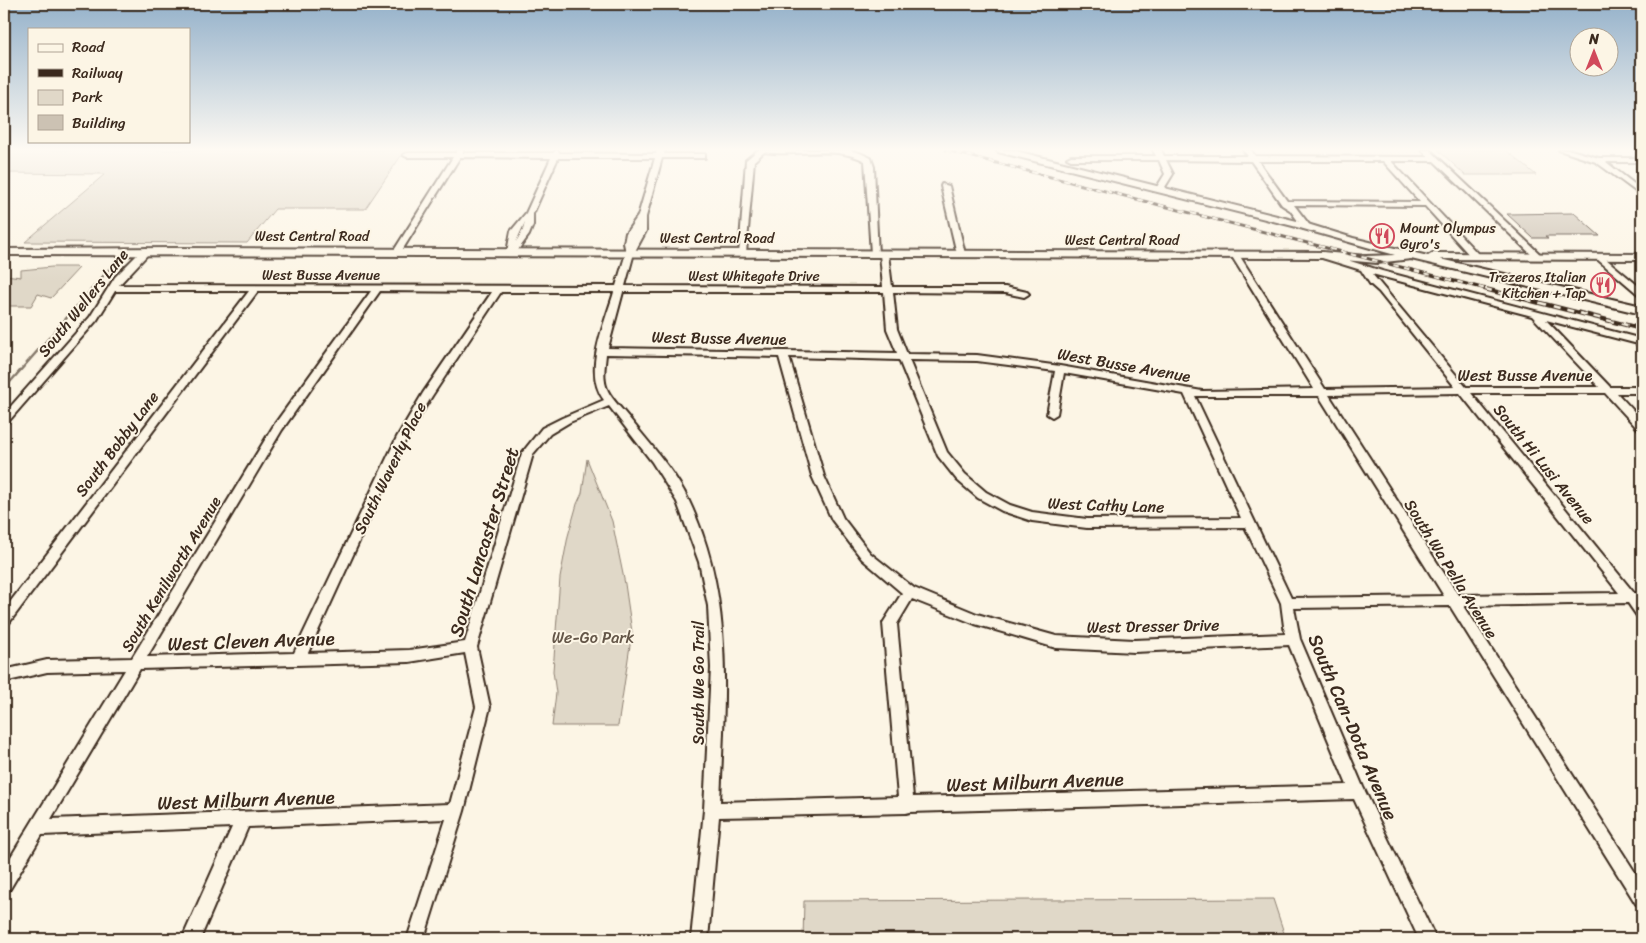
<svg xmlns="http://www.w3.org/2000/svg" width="1646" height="943" font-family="Sriracha,sans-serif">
  <rect width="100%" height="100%" fill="#fcf5e5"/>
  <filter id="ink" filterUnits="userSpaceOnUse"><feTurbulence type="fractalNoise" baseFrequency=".02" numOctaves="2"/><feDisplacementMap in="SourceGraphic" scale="10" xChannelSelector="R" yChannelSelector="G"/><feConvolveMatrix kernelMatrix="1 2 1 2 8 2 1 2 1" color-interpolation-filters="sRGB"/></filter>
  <g filter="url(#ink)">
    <g fill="#e0d8c8" stroke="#8e8173">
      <path d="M4 150H405L365 209H275L247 243 25 242 105 174 4 173Z"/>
      <path d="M1438 150H1506L1536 175H1465Z"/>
      <path d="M52 267H75L79 268 51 298 38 294 31 306H4L5 275 21 277V270Z"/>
      <path d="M587 459 612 521 625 584 632 632 618 726H552L556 693 553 671 560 578 568 536 577 504 582 493Z"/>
      <path d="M1273 899 1286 939H803L804 901Z"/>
    </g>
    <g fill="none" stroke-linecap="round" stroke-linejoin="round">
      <path stroke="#85796b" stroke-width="2" d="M91 290 110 268"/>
      <path stroke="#85796b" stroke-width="2.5" d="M4 389 92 289"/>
    </g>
    <path fill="#ccc2b3" stroke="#3b2a1e" d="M1574 213 1600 236H1545L1548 238H1533L1507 214Z"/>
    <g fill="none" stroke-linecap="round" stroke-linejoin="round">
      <defs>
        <g id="minor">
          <path d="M457 150H463V153H553L557 150 560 153 656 154 657 150H665L664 154H705V158H662L646 217V231L634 253 625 286 883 287 880 254 884 251 888 254 892 287H1005L1027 292 1029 294 1024 297 1005 293 893 292 897 329 907 354 977 355 1060 366 1202 391 1314 389 1231 255 1235 252 1239 255 1325 389 1455 387 1379 292 1370 284 1361 270 1319 257 1318 255 1322 252 1382 271 1642 339V345L1546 320 1610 387H1642V393H1617L1642 420V430L1638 429 1605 393H1471L1634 593H1642V617L1637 616 1628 603 1464 606 1642 883V906L1636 904 1450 606 1294 608 1300 639 1363 787 1436 939H1419L1354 799 910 812 906 813 719 817 708 939H691L704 810 711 668 708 606 699 562 677 502 652 462 609 406 570 422 550 434 533 454 477 647 490 707 464 811 424 939H407L446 819 248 827 200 939H182L232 827 42 835 10 889 4 891V868L125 670 47 672 4 682V670L47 660 132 658 274 425 371 291H258L9 623 4 624V610L249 291H115L97 320 8 422 4 424V414L90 317 115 277 143 249 146 248 150 251 149 253 119 285 616 286 626 253 624 243 626 233 638 216 655 158H558L533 214V225L529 235 518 250 511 255 507 252 511 231 526 213 551 158 460 157 401 252 400 254H394L393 252 453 157H407L403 155 407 153H456ZM525 222 523 230 516 242ZM1372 274 1532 316 1599 387H1466ZM380 291 492 292 423 393 397 437 294 653 147 657 282 430ZM501 292H614C605 323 582 372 604 400L562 418 542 428 522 453 465 642 409 650 308 653 407 437 432 396ZM623 292H884L887 329 897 353 608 348ZM606 354 779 357 812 476 832 520 862 559 902 593 883 623 898 797 720 802C724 698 735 598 689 501 675 471 649 443 629 418 623 410 613 401 608 391 602 380 605 366 606 354ZM789 357 899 360 938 456 957 480 978 498 1002 511 1032 521 1087 528 1245 527 1281 603 1285 634 1134 640 1056 636 977 614 914 588 870 553 843 518 824 476ZM909 360 977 361 1055 371 1047 414 1052 417 1057 414 1064 373 1184 394 1241 518 1087 519 1032 512 1010 505 986 492 965 474 947 452ZM1460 393 1619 593 1458 595 1329 395ZM1195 396H1319L1444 596 1291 598ZM912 599 975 624 1056 648 1134 652 1289 645 1347 785 913 797 897 624ZM465 653 476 707 450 804 51 819 140 669 409 662Z"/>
          <path d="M758 150H848L860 153 871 158 874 167 878 256 875 257 871 254 865 161C834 145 798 157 764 152L754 161 746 253 742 256 739 255 746 160Z"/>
          <path d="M1153 150H1161L1164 156H1248L1243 150H1251L1255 156 1429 157 1422 150H1430L1543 257 1542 259H1536L1434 161H1391L1478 254V258H1472L1425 206 1294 205 1311 227 1304 229 1290 210 1282 205 1251 161 1166 160 1173 174 1162 192H1159L1155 190 1165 174 1159 160H1071L1067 158 1071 156H1156ZM1258 161H1383L1420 202 1287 201Z"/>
          <path d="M1559 150H1571L1599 158H1642V162H1606L1642 190V196L1596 162Z"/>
          <path d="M942 184 949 186 965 254 964 256 961 257 957 254 941 186Z"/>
          <path d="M1600 254 1642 289V296L1639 295 1597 259V255Z"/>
        </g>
        <path id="major" d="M996 150H1012L1301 222 1353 238 1428 256 1433 253 1642 254V260L1440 259 1642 306V314L1411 259 1377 263 1322 258 4 255V249L172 248 1322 252 1366 256 1395 255 1293 226 998 152Z"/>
      </defs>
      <use href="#minor" stroke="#3b2a1e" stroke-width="4"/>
      <use href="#major" stroke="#3b2a1e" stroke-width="4"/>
      <use href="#minor" fill="#fcf5e5" fill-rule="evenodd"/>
      <use href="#major" fill="#fcf5e5" fill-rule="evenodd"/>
      <defs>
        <path id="rail-far1" d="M946 150 1490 290"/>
        <path id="rail" d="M1485 289 1642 329"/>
      </defs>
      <use href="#rail-far1" stroke="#3b2a1e" stroke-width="3"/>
      <use href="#rail" stroke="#3b2a1e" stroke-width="4.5"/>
      <use href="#rail-far1" stroke="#fcf5e5" stroke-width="2" stroke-dasharray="5.5" stroke-linecap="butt"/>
      <use href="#rail" stroke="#fcf5e5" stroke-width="2.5" stroke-dasharray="7" stroke-linecap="butt"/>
    </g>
  </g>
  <linearGradient id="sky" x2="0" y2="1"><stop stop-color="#94b1ca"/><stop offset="0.53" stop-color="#fefaf3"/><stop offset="1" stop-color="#fefaf3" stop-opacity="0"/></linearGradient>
  <rect width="1646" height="282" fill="url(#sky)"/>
  <defs>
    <symbol id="restaurant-ring" viewBox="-11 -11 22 22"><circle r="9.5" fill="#fcf5e5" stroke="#d1495b" stroke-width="1.5"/><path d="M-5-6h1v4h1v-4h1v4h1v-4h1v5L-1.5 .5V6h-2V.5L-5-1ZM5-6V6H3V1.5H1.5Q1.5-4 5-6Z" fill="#d1495b"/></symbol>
  </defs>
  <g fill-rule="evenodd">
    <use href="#restaurant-ring" x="1368" y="222" width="28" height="28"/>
    <use href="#restaurant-ring" x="1589" y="271" width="28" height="28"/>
  </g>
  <g text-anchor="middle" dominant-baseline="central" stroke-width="4" stroke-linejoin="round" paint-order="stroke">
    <g font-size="14" fill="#3b2a1e" stroke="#fcf5e5" text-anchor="start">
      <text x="1400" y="228">Mount Olympus<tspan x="1400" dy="16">Gyro's</tspan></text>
      <text x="1586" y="277" text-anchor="end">Trezeros Italian<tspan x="1586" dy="16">Kitchen + Tap</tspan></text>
    </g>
    <g font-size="14" fill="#3b2a1e" stroke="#fcf5e5">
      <text x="312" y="236">West Central Road</text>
      <text x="717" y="238">West Central Road</text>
      <text x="1122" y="240">West Central Road</text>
      <text x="321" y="275">West Busse Avenue</text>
      <text x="754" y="276">West Whitegate Drive</text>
    </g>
    <g font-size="16" fill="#3b2a1e" stroke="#fcf5e5">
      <text transform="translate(83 303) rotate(-51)">South Wellers Lane</text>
      <text transform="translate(719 338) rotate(1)">West Busse Avenue</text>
      <text transform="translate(1124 365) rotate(10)">West Busse Avenue</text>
      <text x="1525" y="375">West Busse Avenue</text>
      <text transform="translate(117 444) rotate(-53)">South Bobby Lane</text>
      <text transform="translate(1544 464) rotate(51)">South Hi Lusi Avenue</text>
      <text transform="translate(390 468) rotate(-64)">South Waverly Place</text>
      <text transform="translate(1106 505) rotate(2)">West Cathy Lane</text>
      <text transform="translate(1451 569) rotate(58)">South Wa Pella Avenue</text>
      <text transform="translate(171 574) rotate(-59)">South Kenilworth Avenue</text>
      <text transform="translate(1153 626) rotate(-1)">West Dresser Drive</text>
      <text transform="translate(698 683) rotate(-90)">South We Go Trail</text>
    </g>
    <g font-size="16" fill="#645648" stroke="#fcf5e5">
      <text x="593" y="637">We-Go Park</text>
    </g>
    <g font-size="19" fill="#3b2a1e" stroke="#fcf5e5">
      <text transform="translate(484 542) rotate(-73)">South Lancaster Street</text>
      <text transform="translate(251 641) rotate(-2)">West Cleven Avenue</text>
      <text transform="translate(1353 727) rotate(67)">South Can-Dota Avenue</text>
      <text transform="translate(1035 782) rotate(-2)">West Milburn Avenue</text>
      <text transform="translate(246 800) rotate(-2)">West Milburn Avenue</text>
    </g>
  </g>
  <rect width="1646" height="943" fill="none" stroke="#fcf5e5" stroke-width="20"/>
  <rect x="10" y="10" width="1626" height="923" fill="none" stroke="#3b2a1e" stroke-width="2" filter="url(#ink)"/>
  <rect x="28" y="28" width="162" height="115" fill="#fcf5e5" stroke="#afa495"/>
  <rect x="38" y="44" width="25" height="8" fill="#fcf5e5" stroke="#afa495"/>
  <text x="72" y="52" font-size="15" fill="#3b2a1e">Road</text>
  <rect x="38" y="69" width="25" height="8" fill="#3b2a1e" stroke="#afa495"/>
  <text x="72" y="78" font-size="15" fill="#3b2a1e">Railway</text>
  <rect x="38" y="90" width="25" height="15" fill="#e0d8c8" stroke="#afa495"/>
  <text x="72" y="102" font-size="15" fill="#3b2a1e">Park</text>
  <rect x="38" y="115" width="25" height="15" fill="#ccc2b3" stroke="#afa495"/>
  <text x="72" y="128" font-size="15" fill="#3b2a1e">Building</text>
  <g transform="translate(1594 52)"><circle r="24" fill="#fcf5e5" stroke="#afa495"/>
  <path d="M0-4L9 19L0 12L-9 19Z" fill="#d1495b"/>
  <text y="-8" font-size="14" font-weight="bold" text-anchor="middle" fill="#3b2a1e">N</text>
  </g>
</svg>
